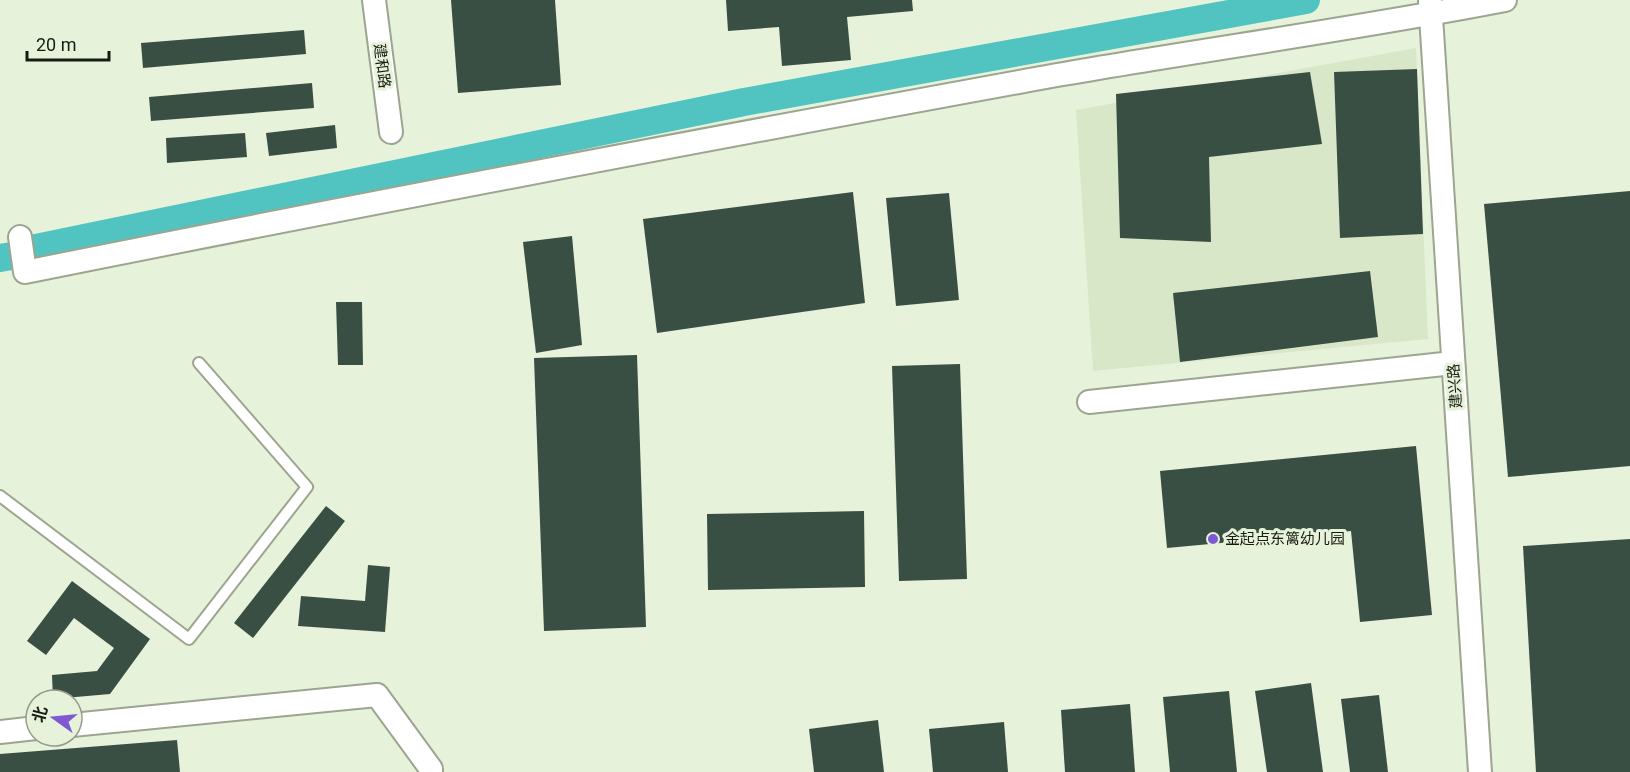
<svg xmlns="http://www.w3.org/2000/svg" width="1630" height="772" font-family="Roboto,'Noto Sans SC',sans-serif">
  <rect width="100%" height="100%" fill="#e7f2db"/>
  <path fill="#d9e7c9" d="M1416 48 1428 339 1093 371 1076 110Z"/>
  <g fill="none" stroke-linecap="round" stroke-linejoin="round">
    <g stroke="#51c4c2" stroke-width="28">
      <path d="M36 248 744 102 1306 0"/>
      <path d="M0 258 12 256"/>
    </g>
  </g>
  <g fill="#3a4f44">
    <path d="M451 0H555L561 85 458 93Z"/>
    <path d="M726 0H912L913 11 847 17 851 60 782 66 779 27 728 31Z"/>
    <path d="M304 30 306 54 143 68 141 43Z"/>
    <path d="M1417 69 1423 234 1340 238 1334 72Z"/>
    <path d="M1310 72 1322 144 1209 157 1211 242 1120 238 1116 94Z"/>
    <path d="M312 83 314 108 151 121 149 97Z"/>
    <path d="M335 125 337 148 269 156 266 133Z"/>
    <path d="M245 133 247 157 167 163 166 138Z"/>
    <path d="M1630 191V466L1508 477 1484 204Z"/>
    <path d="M853 192 865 303 657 333 643 219Z"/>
    <path d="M949 193 959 300 896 306 886 198Z"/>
    <path d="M572 236 582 345 536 353 523 242Z"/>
    <path d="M1370 271 1378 337 1180 362 1173 293Z"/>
    <path d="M336 302H362L363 365H338Z"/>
    <path d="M637 355 646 627 544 631 534 358Z"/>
    <path d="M960 364 967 579 899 581 892 366Z"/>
    <path d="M1416 446 1432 615 1360 622 1351 531 1167 548 1160 471Z"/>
    <path d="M326 506 345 521 253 638 234 623Z"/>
    <path d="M864 511 865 587 708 590 707 514Z"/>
    <path d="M1630 539V772H1536L1523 546Z"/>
    <path d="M368 565 390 567 385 632 298 626 301 596 365 601Z"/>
    <path d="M72 581 150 639 110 694 53 699 52 675 97 671 114 648 74 618 46 655 27 641Z"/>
    <path d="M1311 683 1323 772H1267L1255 691Z"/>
    <path d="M1229 691 1237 772H1170L1163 697Z"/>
    <path d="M1379 695 1388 772H1350L1341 699Z"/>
    <path d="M1130 704 1135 772H1065L1061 710Z"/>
    <path d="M878 720 884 772H814L809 729Z"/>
    <path d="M1004 722 1008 772H933L929 729Z"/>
    <path d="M177 740 180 772H0V754Z"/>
  </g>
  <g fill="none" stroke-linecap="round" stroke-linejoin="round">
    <defs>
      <path id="service" d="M0 496 189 639 307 487 199 363"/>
      <g id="minor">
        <path d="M374 0 391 132"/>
        <path d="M1430 1 1480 772"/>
        <path d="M20 237 25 272C368 203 712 138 1057 75 1206 49 1356 29 1505 0"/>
        <path d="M1089 402 1453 363"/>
        <path d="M72 725 377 695 431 769V772"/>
        <path d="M0 732 36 728"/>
      </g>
    </defs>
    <use href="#service" stroke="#9ba58f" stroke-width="14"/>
    <use href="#minor" stroke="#9ba58f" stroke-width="26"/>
    <use href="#service" stroke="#fff" stroke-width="10"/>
    <use href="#minor" stroke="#fff" stroke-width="22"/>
  </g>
  <circle fill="#7e59d3" stroke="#e7f2db" stroke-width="2" cx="1213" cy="539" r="6"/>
  <g text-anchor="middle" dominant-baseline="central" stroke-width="6" stroke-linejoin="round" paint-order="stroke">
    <g font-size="15" fill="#171b12" stroke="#e7f2db">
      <text transform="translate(382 66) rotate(83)">建和路</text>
      <text transform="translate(1455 386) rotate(-94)">建兴路</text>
    </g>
    <g font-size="15" fill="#171b12" stroke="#e7f2db" text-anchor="start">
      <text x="1225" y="539">金起点东篱幼儿园</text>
    </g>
  </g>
  <g transform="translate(54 718) rotate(285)"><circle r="28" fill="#e7f2db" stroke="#949c8b" stroke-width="1.5"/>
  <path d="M0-4.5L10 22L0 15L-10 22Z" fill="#7e59d3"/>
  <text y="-9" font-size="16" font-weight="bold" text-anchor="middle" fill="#171b12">北</text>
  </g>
  <path d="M27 51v9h82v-9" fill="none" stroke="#171b12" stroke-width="3"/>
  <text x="36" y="51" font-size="18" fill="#171b12" stroke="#e7f2db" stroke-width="4.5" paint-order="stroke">20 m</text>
</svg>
